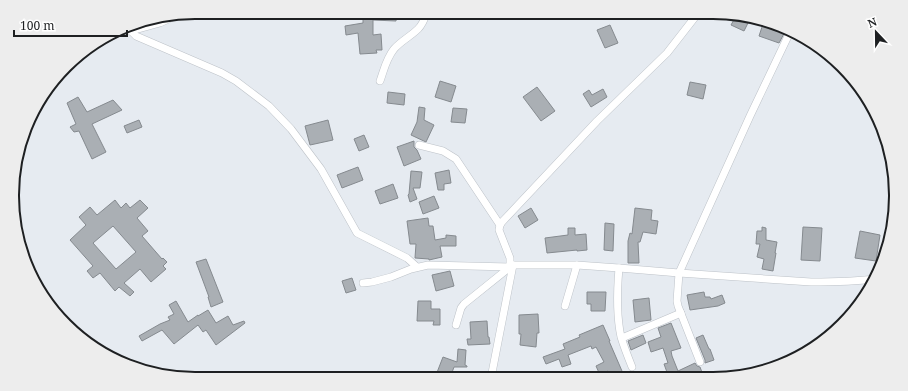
<svg xmlns="http://www.w3.org/2000/svg" width="908" height="391" font-family="'Noto Serif',serif">
  <rect width="100%" height="100%" fill="#e6ebf1"/>
  <g fill="#aaafb4" stroke="#858a8f" fill-rule="evenodd">
    <path d="M382 12H397L396 21 373 20V35L381 34 382 50H376L377 53 360 54 358 33 346 35 345 26 363 23V18H365V13L382 14Z"/>
    <path d="M736 16 749 18 747 23H748L744 31 731 25Z"/>
    <path d="M764 21 772 22 786 30 779 43 759 36Z"/>
    <path d="M610 25 618 43 605 48 597 30Z"/>
    <path d="M440 81 456 86 451 102 435 97Z"/>
    <path d="M690 82 706 85 703 99 687 95Z"/>
    <path d="M537 87 555 111 541 121 523 97Z"/>
    <path d="M603 89 607 97 591 107 583 94 589 90 592 95Z"/>
    <path d="M388 92 405 94 404 105 387 103Z"/>
    <path d="M78 97 87 112 113 100 122 110 92 124 106 152 92 159 79 131 74 132 70 127 76 124 67 103Z"/>
    <path d="M419 107 425 108 424 120 434 125 426 142 411 135 417 122Z"/>
    <path d="M453 108 467 109 465 123 451 122Z"/>
    <path d="M139 120 142 127 127 133 124 126Z"/>
    <path d="M328 120 333 140 310 145 305 126Z"/>
    <path d="M364 135 369 147 359 151 354 139Z"/>
    <path d="M414 141V147L417 150 421 159 404 166 397 147Z"/>
    <path d="M358 167 363 180 342 188 337 175Z"/>
    <path d="M449 170 451 183 444 184V190H438L435 173Z"/>
    <path d="M411 171 422 172 420 188H413L417 199 410 202 408 195 409 194Z"/>
    <path d="M393 184 398 198 380 204 375 191Z"/>
    <path d="M434 196 439 208 423 214 419 202Z"/>
    <path d="M115 200 121 208 126 203 130 208 140 200 148 208 137 218 148 231 142 236 162 259 163 258 167 262 163 266 166 269 151 282 140 269 124 283 134 292 130 296 119 287 115 291 100 273 93 278 87 271 93 266 70 240 86 225 79 217 90 207 97 215ZM113 226 136 252 116 269 93 243Z"/>
    <path d="M531 208 538 220 525 228 518 216Z"/>
    <path d="M635 208 652 210 651 220 658 221 656 234 643 232 640 242H638L639 263H628V241L630 233 632 234Z"/>
    <path d="M428 218 429 226H433L435 240 446 238V235L456 236V246H440L442 257 429 260V259L415 258 416 244H410L407 221Z"/>
    <path d="M605 223 614 224 613 251 604 250Z"/>
    <path d="M762 227 766 228V240L777 242 775 253H776L773 271 762 269 764 259 757 257 760 244H756L757 231H762Z"/>
    <path d="M803 227 822 228 820 261 801 260Z"/>
    <path d="M568 228H575V235L586 234 587 250 577 251V250L547 253 545 238 568 235Z"/>
    <path d="M860 231 880 235 876 261 855 258Z"/>
    <path d="M206 259 223 302 211 307 208 297H209L196 262Z"/>
    <path d="M450 271 454 286 436 291 432 275Z"/>
    <path d="M352 278 356 290 346 293 342 281Z"/>
    <path d="M587 292H606L605 311H591V304H587Z"/>
    <path d="M704 292 705 297H710L711 299 722 295 725 303 718 306 690 310 687 295Z"/>
    <path d="M649 298 651 320 635 322 633 300Z"/>
    <path d="M176 301 188 322 198 315V316L208 310 216 323 228 316 233 325 244 321 245 323 216 345 206 330 203 332 198 325 174 344 162 330 142 341 139 336 160 324 170 320 168 317 174 314 169 305Z"/>
    <path d="M418 301H431V309H440V325H433L434 321H417Z"/>
    <path d="M538 314 539 333H537L536 347 520 345 521 334H519V315Z"/>
    <path d="M487 321 488 337H489L490 344 468 345 467 339H471L470 322Z"/>
    <path d="M671 323 681 348 671 351 672 356 678 371 695 363 697 366 700 367 703 375 698 378H663L668 375 664 364 668 363 663 348 651 352 648 342 661 337 658 328Z"/>
    <path d="M603 325 610 341H609L625 378H611L608 371 600 375 596 366 604 362 596 347 592 349 591 346 568 355 571 364 562 367 559 359 546 364 543 357 565 349 563 344 580 337 579 335Z"/>
    <path d="M643 335 646 343 631 350 628 341Z"/>
    <path d="M703 335 709 349H710L714 360 705 363V360L696 338Z"/>
    <path d="M458 349 466 350 465 365 467 366V367H454L450 378H445L436 375 443 357 457 362Z"/>
  </g>
  <g fill="none" stroke-linecap="round" stroke-linejoin="round">
    <defs>
      <g id="minor">
        <path d="M656 12 697 15"/>
        <path d="M121 31H131L160 23 177 15"/>
        <path d="M131 31 136 36 222 73 236 81 269 106 291 129 321 169 357 233 407 258 417 267"/>
        <path d="M380 81C384 70 386 59 394 49 401 41 411 36 418 29 423 24 425 18 427 12"/>
        <path d="M419 145 443 151 456 159 500 225"/>
        <path d="M619 268C617 291 616 314 621 337 624 347 628 357 632 367"/>
        <path d="M363 283 372 282 391 277 411 269 428 265 510 267 513 265H577L619 268 679 273 811 282C832 282 853 282 873 279"/>
        <path d="M565 306 577 265"/>
        <path d="M456 325 461 308 464 304 510 267V258L499 230 500 225 502 222 597 121 667 53 699 12"/>
        <path d="M622 338 681 313"/>
        <path d="M700 362 678 306 677 301 679 273 750 116 790 32"/>
        <path d="M491 378 513 265"/>
      </g>
    </defs>
    <use href="#minor" stroke="#bdc2c8" stroke-width="8"/>
    <use href="#minor" stroke="#fff" stroke-width="7"/>
  </g>
  <path d="M0 0H908V391H0ZM195 19H713A176 176 0 0 1 889 195V196A176 176 0 0 1 713 372H195A176 176 0 0 1 19 196V195A176 176 0 0 1 195 19Z" fill="#ededed" fill-rule="evenodd"/>
  <path fill="none" stroke="#1e2022" stroke-width="2" d="M195 19H713A176 176 0 0 1 889 195V196A176 176 0 0 1 713 372H195A176 176 0 0 1 19 196V195A176 176 0 0 1 195 19Z"/>
  <g transform="translate(876 32) rotate(338)" stroke="#ffffff" stroke-width="3" paint-order="stroke">
  <path d="M0-3L7 15L0 10L-7 15Z" fill="#1e2022"/>
  <text y="-6" font-size="11" font-weight="bold" text-anchor="middle" fill="#1e2022">N</text>
  </g>
  <path d="M14 30v6h113v-6" fill="none" stroke="#1e2022" stroke-width="2"/>
  <text x="20" y="30" font-size="12" fill="#1e2022" stroke="#ffffff" stroke-width="3" paint-order="stroke">100 m</text>
</svg>
